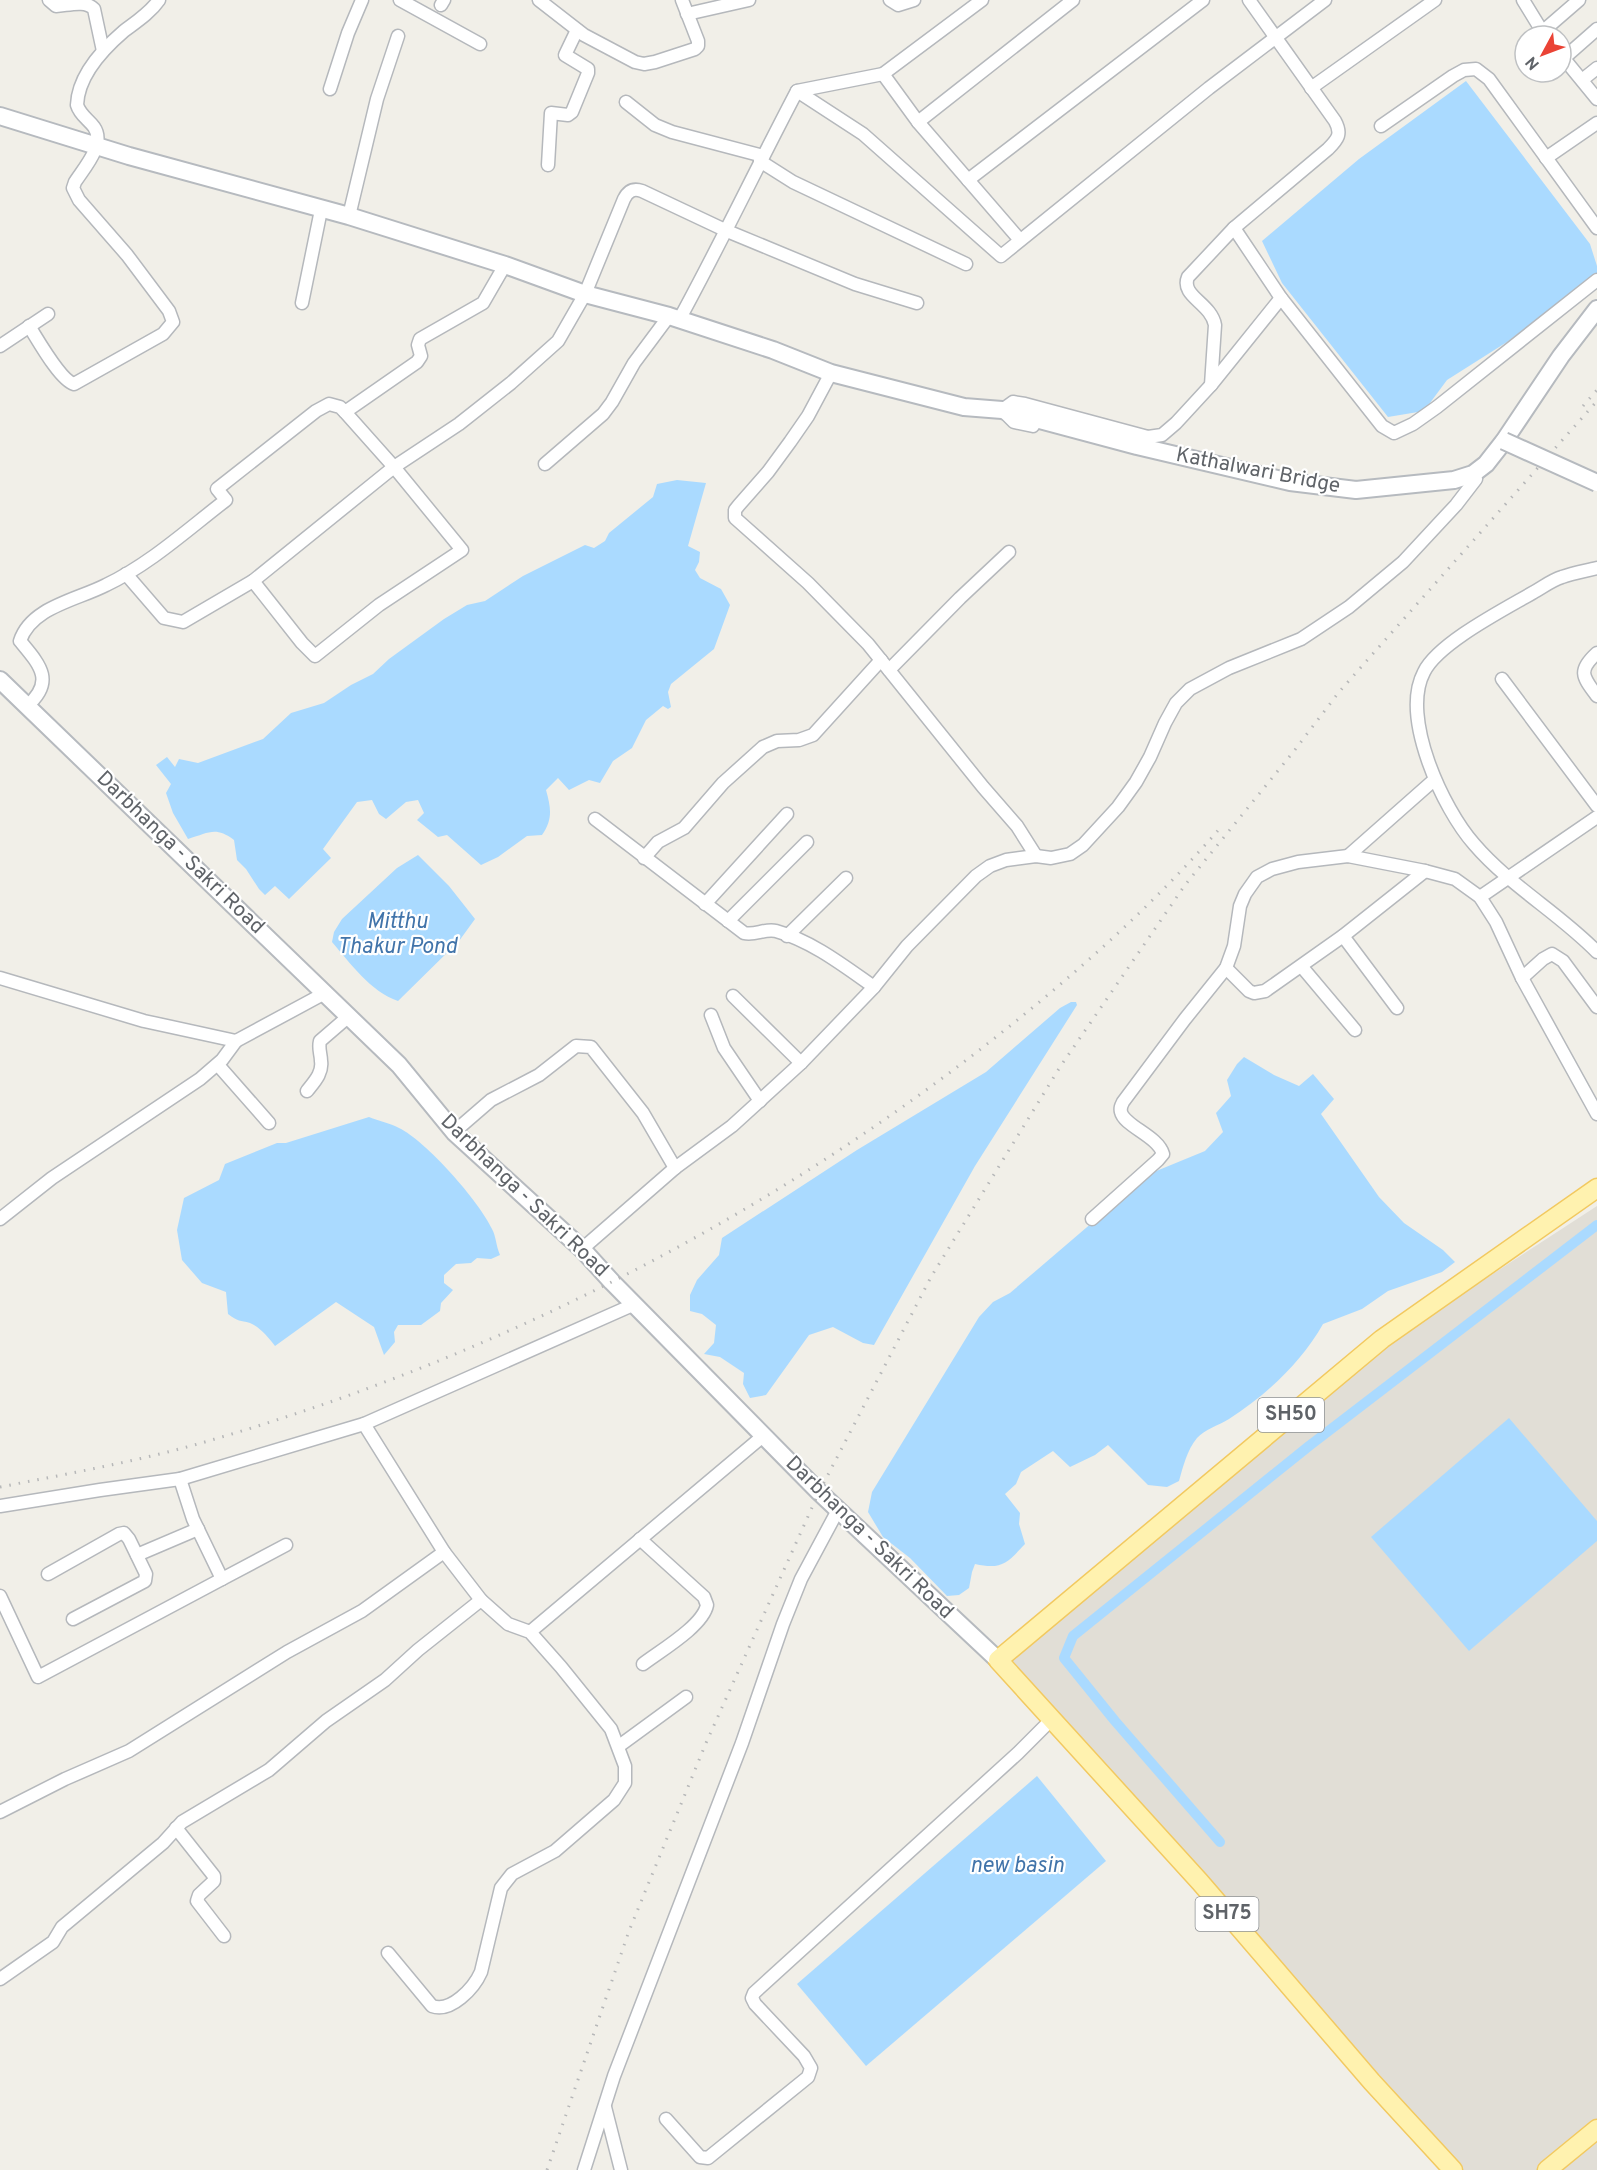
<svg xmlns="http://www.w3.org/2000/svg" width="1597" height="2170" font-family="Overpass,sans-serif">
  <rect width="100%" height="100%" fill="#f1efe8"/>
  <path fill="#e1ded6" d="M1597 1206V2170H1463L1150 1814 1010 1666 1014 1656 1390 1341Z"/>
  <g fill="#aadaff">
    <path d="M1466 81 1590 244 1597 266V275L1507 342 1447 380 1424 411 1388 417 1282 283 1262 241 1359 159Z"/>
    <path d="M677 480 706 483 688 546 700 552 699 562 695 570 700 578 721 589 730 605 714 649 671 684 668 692 671 707 668 709 663 706 646 720 632 748 613 761 600 783 589 780 569 790 558 778 546 790C551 808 553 819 542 835L527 836 498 857 481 865 447 835 438 837 417 820 424 813 418 800 406 802 386 819 379 814 372 800 357 802 323 849 331 858 289 899 275 886 265 895 259 889 246 869 237 860 234 840C215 826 209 833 188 839L173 813 166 793 171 784 156 765 167 757 175 767 179 759 198 763 263 739 291 713 324 703 351 685 373 674 389 659 444 619 467 605 485 601 523 576 585 545 594 548 605 541 609 533 653 497 657 484Z"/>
    <path d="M418 855 449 886 475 919 459 941 398 1001C371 992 350 963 332 942L334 932 342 919 397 868Z"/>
    <path d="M1071 1002H1076L1077 1005 975 1166 874 1345 863 1343 833 1327 809 1335 766 1395 750 1398 743 1384 744 1373 720 1357 704 1354 714 1343 716 1325 702 1314 690 1311V1295L697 1280 719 1255 722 1238 857 1150 986 1072 1060 1008Z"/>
    <path d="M1244 1057 1274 1075 1299 1086 1313 1074 1334 1099 1321 1114 1379 1197 1404 1223 1443 1250 1455 1262 1442 1272 1388 1291 1362 1309 1323 1324C1301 1363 1266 1395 1229 1419 1219 1425 1204 1430 1197 1438 1187 1450 1183 1467 1179 1481L1167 1487 1148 1485 1108 1445 1095 1455 1070 1467 1053 1451 1021 1472 1016 1484 1005 1494 1020 1513 1019 1524 1025 1544C1007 1563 1002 1570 975 1564L972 1572 969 1588 959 1595 947 1596 910 1558 883 1537 868 1512 872 1492 979 1317 993 1302 1010 1293 1149 1174 1205 1151 1223 1132 1216 1113 1231 1096 1227 1080 1237 1064Z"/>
    <path d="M369 1117C379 1121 390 1123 399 1128 426 1141 480 1202 492 1229 496 1236 496 1246 500 1255L491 1259 477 1258 471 1263 456 1264 444 1275V1283L453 1290 441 1303 440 1311 421 1325H398L394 1332 395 1342 384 1355 374 1327 336 1302 275 1346C269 1338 260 1327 250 1323 240 1320 238 1322 228 1314L226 1292 202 1283 182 1260 177 1230 184 1198 219 1180 225 1164 277 1143H286Z"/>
    <path d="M1509 1418 1597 1521V1541L1469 1651 1371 1537Z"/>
    <path d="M1037 1776 1106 1861 866 2066 797 1984Z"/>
  </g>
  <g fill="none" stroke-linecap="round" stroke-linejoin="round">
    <path stroke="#aadaff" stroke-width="10" d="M1220 1842 1115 1721 1064 1658 1073 1636 1309 1446 1597 1225"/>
    <defs>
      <g id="street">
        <path d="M49 0 56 6C70 5 85 0 94 9L103 51"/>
        <path d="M400 0 480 44"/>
        <path d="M539 0 584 35 635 62 644 64 655 62 695 49 698 46V41L682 0"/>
        <path d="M890 0 898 5 914 0"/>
        <path d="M1523 0 1545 36"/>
        <path d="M441 5 444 0"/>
        <path d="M687 14 749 0"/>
        <path d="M1542 32 1579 0"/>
        <path d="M1561 55 1597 99"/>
        <path d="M1564 58 1597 29"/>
        <path d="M883 74 918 122 1020 240"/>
        <path d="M1582 80 1597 68"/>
        <path d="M1311 88 1435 0"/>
        <path d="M330 89 348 33 362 0"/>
        <path d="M797 91 863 134 1001 256 1209 88 1325 0"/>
        <path d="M626 102 655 125 672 132 763 156"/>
        <path d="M918 122 1073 0"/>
        <path d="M1381 126 1453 76 1464 70 1476 69 1489 79 1597 228"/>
        <path d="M1546 158 1597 123"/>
        <path d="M760 161 793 182 966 264"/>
        <path d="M548 165 551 113 568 115 572 112 588 73V69L565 55 577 30"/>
        <path d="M968 180 1203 0"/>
        <path d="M349 216 377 99 398 36"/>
        <path d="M1234 228 1281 298 1382 426 1394 433 1413 424 1437 407 1597 280"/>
        <path d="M302 303 321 210"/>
        <path d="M679 320C720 245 757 167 797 91L883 74 982 0"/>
        <path d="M29 326C38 340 60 380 74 384L163 334 173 322 169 311 127 255 79 200 73 188 75 182C84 168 106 144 94 127 88 119 80 115 77 105 78 76 103 49 124 31 136 22 150 13 159 0"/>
        <path d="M0 346 48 314"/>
        <path d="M831 373 808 416 790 442 768 472 739 505 735 510V518L808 583 868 644 983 787 1017 826 1036 856"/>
        <path d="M1211 385 1215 325C1211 303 1180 296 1188 277L1234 228 1328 149C1338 139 1342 134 1335 121L1249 0"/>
        <path d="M1033 426 1014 422 1002 410 1013 402 1025 404 1148 437 1162 435 1176 423 1211 385 1281 298"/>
        <path d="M545 464 603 414 612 402 634 363 669 316"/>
        <path d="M1597 568C1585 571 1573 573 1562 577 1552 580 1543 587 1534 592 1505 609 1438 643 1424 672 1400 717 1443 809 1474 844 1510 886 1559 913 1597 952"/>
        <path d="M126 574 164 618 183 622 253 581 394 467 459 424 511 383 558 341 585 294 624 199C628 191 633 188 642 191L727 231 855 284 917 303"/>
        <path d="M253 581 302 643 315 656 379 605 462 550 394 467 345 412"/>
        <path d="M1597 653C1577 671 1583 677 1597 696"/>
        <path d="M889 670 960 598 1009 552"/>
        <path d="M1502 679 1597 806"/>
        <path d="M27 706C56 681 39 664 20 641 31 607 77 600 106 585 150 564 187 530 226 500L217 489 316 411 329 404 340 407 345 412 417 362 421 356 418 345 420 339 483 303 505 265"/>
        <path d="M595 819 744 933C755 936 765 928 776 931 812 941 844 966 874 987"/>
        <path d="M1348 856 1434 780"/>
        <path d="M644 858 658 842 684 828 723 783 763 747 777 741 799 740 813 735 881 660"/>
        <path d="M1480 897 1597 817"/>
        <path d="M705 904 787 814"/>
        <path d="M728 921 807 842"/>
        <path d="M787 936 846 878"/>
        <path d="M1343 936 1397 1008"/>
        <path d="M1302 967 1355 1030"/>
        <path d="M1226 968 1249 991 1254 993 1265 991 1343 936 1425 871"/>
        <path d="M0 978 144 1021 236 1041 325 993"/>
        <path d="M1522 978 1543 959 1552 954 1563 961 1597 1007"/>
        <path d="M733 996 801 1063"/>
        <path d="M711 1015 724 1048 760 1101"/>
        <path d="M218 1065 269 1123"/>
        <path d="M307 1091C314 1082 323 1073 321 1061 321 1054 318 1049 320 1041L349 1016"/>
        <path d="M454 1132 491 1100 539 1075 576 1046 591 1047 643 1113 675 1168"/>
        <path d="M0 1219 52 1178 200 1079 222 1060 236 1041"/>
        <path d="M1092 1219 1158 1160 1163 1154C1158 1136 1124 1126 1121 1112 1120 1108 1121 1106 1123 1102L1185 1019 1226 968 1234 946 1240 906 1245 894 1257 877 1272 869 1298 862 1348 856 1425 871 1455 879 1480 897 1496 922 1522 978 1597 1114"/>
        <path d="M582 1249 675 1168 732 1126 801 1063 874 987 907 946 976 876 990 866 1006 860 1036 856 1051 858 1070 854 1083 845 1118 807 1136 782 1150 757 1165 723 1176 703 1190 689 1229 668 1301 639 1349 607 1403 562 1456 505 1476 479"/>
        <path d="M364 1424 444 1552 481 1600 508 1624 530 1632 561 1667 611 1729 625 1766V1783L614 1800 555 1851 512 1874 501 1888 481 1972C474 1988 451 2013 432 2006L388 1953"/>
        <path d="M0 1506 100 1490 180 1479 364 1424 635 1304"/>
        <path d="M640 1539 704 1597 707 1605C703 1626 660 1651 643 1664"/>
        <path d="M137 1555 198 1529"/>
        <path d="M48 1574 119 1534 124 1533 129 1539 146 1574 145 1581 73 1619"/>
        <path d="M222 1579 286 1545"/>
        <path d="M0 1596 38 1677 222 1579 193 1519 180 1479"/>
        <path d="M530 1632 763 1436"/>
        <path d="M619 1746 686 1697"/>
        <path d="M0 1812 65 1779 129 1751 287 1652 362 1611 444 1552"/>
        <path d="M176 1828 214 1876V1881L199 1895 197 1901 224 1936"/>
        <path d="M0 1979 53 1942 62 1927 163 1843 182 1822 269 1770 326 1721 385 1680 418 1650 481 1600"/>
        <path d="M605 2107 621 2170"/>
        <path d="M666 2119 700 2157 708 2158 808 2077 811 2068 804 2056 755 2004 752 1998 754 1993 1018 1753 1052 1719"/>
        <path d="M584 2170 614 2076 742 1743 783 1624 801 1579 838 1510"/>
      </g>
      <g id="secondary">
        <path d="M0 116 129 156 349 216 505 265 585 294 669 316 773 350 831 373 964 407 1002 410 1137 446 1290 482 1356 490 1454 480 1473 474 1486 464 1504 441 1561 356 1597 309"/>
        <path d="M0 680 399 1065 454 1132 582 1249 612 1282 819 1492 998 1660"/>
      </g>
      <g id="primary">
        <path d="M1453 2170 1372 2082 1200 1882 998 1660 1382 1339 1597 1188"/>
        <path d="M1547 2170 1597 2129"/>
      </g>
    </defs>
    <use href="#street" stroke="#b5b8bc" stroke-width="15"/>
    <use href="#secondary" stroke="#b6babf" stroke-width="20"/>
    <use href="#primary" stroke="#f2c960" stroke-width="21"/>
    <use href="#street" stroke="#fff" stroke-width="12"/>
    <use href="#secondary" stroke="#fff" stroke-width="16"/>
    <use href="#primary" stroke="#fff2af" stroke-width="18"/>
    <g stroke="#b6b7b8" stroke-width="3" stroke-dasharray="1.5 8" stroke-linecap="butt">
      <path d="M1583 406 1597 390"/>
      <path d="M0 1487C72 1473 145 1460 215 1439 491 1358 754 1225 982 1048 1068 981 1150 909 1221 827"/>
      <path d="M547 2170 629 1931 706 1743 819 1492 931 1277 1060 1067 1185 885 1294 751 1339 692 1597 401"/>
    </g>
    <defs>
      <path id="secondary-bridge" d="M1504 441 1597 483"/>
    </defs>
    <use href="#secondary-bridge" stroke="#b6babf" stroke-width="20" stroke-linecap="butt"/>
    <use href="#secondary-bridge" stroke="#fff" stroke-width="16"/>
  </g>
  <g text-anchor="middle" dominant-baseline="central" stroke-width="4.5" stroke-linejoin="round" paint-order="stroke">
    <g fill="#fff" stroke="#8f9295" stroke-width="1.5">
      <rect x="1258" y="1398" width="66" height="34" rx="4.5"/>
      <rect x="1195.5" y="1897" width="63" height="34" rx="4.5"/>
    </g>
    <g font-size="20" font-weight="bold" fill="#5f6368">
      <text x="1291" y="1415">SH50</text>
      <text x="1227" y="1914">SH75</text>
    </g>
    <g font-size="21" fill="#5f6368" stroke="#fff">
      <text transform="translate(1258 471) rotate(11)">Kathalwari Bridge</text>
      <text transform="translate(180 853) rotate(44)">Darbhanga - Sakri Road</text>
      <text transform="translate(524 1196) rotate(44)">Darbhanga - Sakri Road</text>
      <text transform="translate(869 1538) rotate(44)">Darbhanga - Sakri Road</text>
    </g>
    <g font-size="22" font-style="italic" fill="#4174aa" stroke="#fff">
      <text x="397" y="922">Mitthu<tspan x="397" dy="25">Thakur Pond</tspan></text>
      <text x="1017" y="1866">new basin</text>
    </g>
  </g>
  <g transform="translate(1543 54) rotate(229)"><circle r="28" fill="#ffffff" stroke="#bfc1c3" stroke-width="1.5"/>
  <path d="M0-4.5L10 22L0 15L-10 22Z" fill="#ea4335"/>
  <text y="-9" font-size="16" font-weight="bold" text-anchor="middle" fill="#5f6368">N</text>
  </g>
</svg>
